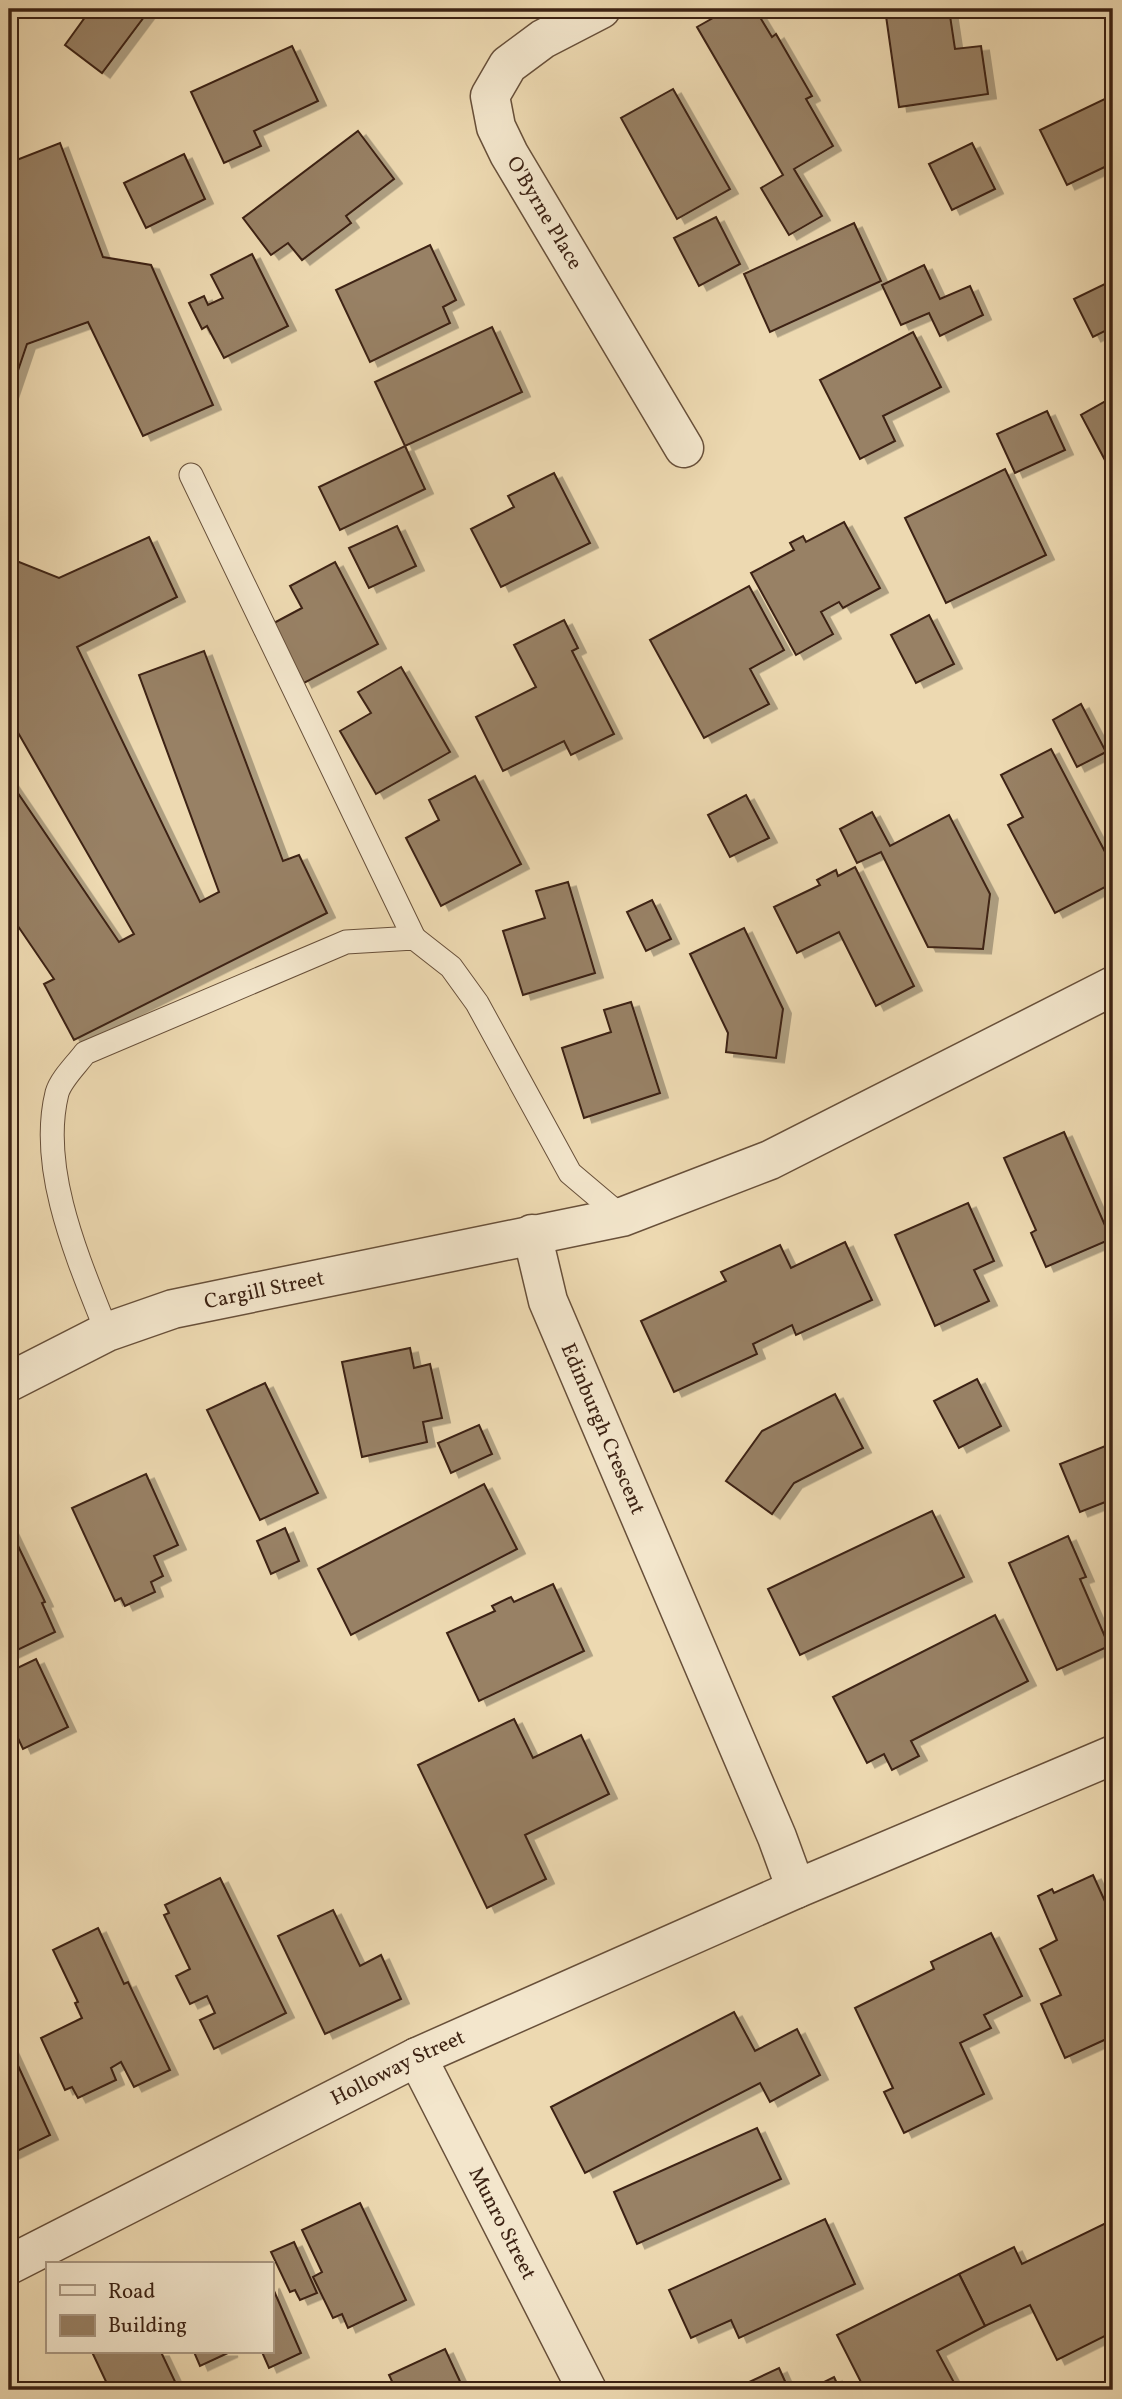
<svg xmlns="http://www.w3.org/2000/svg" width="1122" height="2399" font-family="Vollkorn,serif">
  <defs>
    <filter id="shadow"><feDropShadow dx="8" dy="4.5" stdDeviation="0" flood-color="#0004"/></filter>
  </defs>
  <rect width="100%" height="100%" fill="#edd9b1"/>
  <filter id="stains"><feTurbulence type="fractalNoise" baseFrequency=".00286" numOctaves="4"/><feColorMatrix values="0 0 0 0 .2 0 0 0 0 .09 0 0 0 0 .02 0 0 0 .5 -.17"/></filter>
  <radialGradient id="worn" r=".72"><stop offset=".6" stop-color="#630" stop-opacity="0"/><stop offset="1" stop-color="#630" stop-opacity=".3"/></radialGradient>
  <g fill="#988165" stroke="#3c2213" stroke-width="2" filter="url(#shadow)">
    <path d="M91 9H150L102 73 65 45Z"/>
    <path d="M729 9H755L772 37 776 34 812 96 806 99 833 146 794 169 822 216 789 235 761 188 783 175 697 27Z"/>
    <path d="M885 9H949L955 49 981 46 988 94 899 107Z"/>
    <path d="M292 46 318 101 254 131 261 146 224 163 191 92Z"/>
    <path d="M673 89 730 189 677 219 621 118Z"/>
    <path d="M1113 95V163L1067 185 1040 130Z"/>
    <path d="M358 131 394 179 346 216 351 223 302 260 288 243 271 255 243 218Z"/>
    <path d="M60 143 103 257 151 265 213 405 143 436 88 322 27 344 9 397V163Z"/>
    <path d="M972 143 995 189 952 210 929 164Z"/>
    <path d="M184 154 205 199 146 228 124 183Z"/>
    <path d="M716 217 740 264 699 286 674 238Z"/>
    <path d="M854 223 881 281 770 332 744 274Z"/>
    <path d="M430 245 456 300 443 307 450 323 370 362 336 290Z"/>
    <path d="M252 254 288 326 224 358 207 326 202 329 189 303 204 296 208 305 223 298 211 275Z"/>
    <path d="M924 265 940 299 970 286 983 315 940 336 929 313 901 325 882 285Z"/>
    <path d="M1113 280V327L1093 337 1074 299Z"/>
    <path d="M492 327 522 392 405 446 375 382Z"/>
    <path d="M913 332 941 387 883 416 895 441 860 459 820 380Z"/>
    <path d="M1113 397V458L1106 462 1081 415Z"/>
    <path d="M1047 411 1065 450 1015 473 997 434Z"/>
    <path d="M405 446 425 489 340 530 319 487Z"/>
    <path d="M1005 469 1046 555 946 603 905 518Z"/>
    <path d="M554 473 590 543 501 587 471 529 514 507 508 496Z"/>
    <path d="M844 522 880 588 843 608 839 602 821 612 833 634 796 655 751 573 794 550 790 543 803 536 806 542Z"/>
    <path d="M397 526 416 566 369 588 349 548Z"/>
    <path d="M149 537 177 597 77 647 200 902 219 892 139 675 204 651 283 861 299 855 327 913 74 1040 44 984 54 979 9 913V780L119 942 134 934 9 717V558L59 578Z"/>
    <path d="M335 562 378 644 304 683 272 624 302 608 290 586Z"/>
    <path d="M749 586 784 650 750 669 769 704 704 738 650 640Z"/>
    <path d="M929 615 954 664 916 683 891 635Z"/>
    <path d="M564 620 578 648 572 651 614 734 571 755 564 741 503 771 476 717 536 687 514 645Z"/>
    <path d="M401 667 450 752 376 794 340 731 371 713 358 692Z"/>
    <path d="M1081 704 1106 752 1077 767 1053 720Z"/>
    <path d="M1051 749 1113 867V883L1055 913 1008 825 1023 817 1001 775Z"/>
    <path d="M475 776 521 864 441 906 406 838 439 820 429 800Z"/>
    <path d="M746 795 769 838 730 857 708 815Z"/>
    <path d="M872 812 890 846 949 815 990 894 983 949 928 947 881 852 857 863 840 829Z"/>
    <path d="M855 867 914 986 876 1006 839 932 797 953 774 907 820 885 817 880 836 870 838 876Z"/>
    <path d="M568 882 595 973 523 995 503 931 545 918 536 891Z"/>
    <path d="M652 900 671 939 646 951 627 912Z"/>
    <path d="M744 928 783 1009 776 1058 726 1052 728 1033 690 954Z"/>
    <path d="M631 1002 660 1093 584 1118 562 1048 611 1032 604 1010Z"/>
    <path d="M1064 1132 1111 1239 1046 1267 1031 1233 1036 1230 1004 1158Z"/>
    <path d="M968 1203 994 1261 974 1270 989 1301 935 1326 895 1235Z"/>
    <path d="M845 1242 872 1300 796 1335 792 1325 753 1344 757 1354 674 1392 641 1321 726 1281 721 1272 780 1245 791 1268Z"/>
    <path d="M410 1348 414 1368 430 1364 442 1418 423 1422 427 1442 362 1457 342 1362Z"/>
    <path d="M977 1379 1001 1426 959 1448 934 1401Z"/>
    <path d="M265 1383 318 1493 260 1520 207 1410Z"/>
    <path d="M835 1394 863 1448 794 1483 772 1514 726 1481 762 1431Z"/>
    <path d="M479 1425 492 1454 451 1473 438 1443Z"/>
    <path d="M1113 1443V1499L1080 1512 1060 1464Z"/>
    <path d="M146 1474 178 1545 154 1556 163 1576 151 1582 155 1592 125 1606 121 1598 115 1601 72 1508Z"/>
    <path d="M484 1484 517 1549 351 1635 318 1569Z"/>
    <path d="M932 1511 964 1577 800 1655 768 1589Z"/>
    <path d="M9 1527 45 1602 42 1603 55 1632 9 1654Z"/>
    <path d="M285 1528 299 1561 271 1574 257 1541Z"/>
    <path d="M1068 1536 1086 1577 1080 1579 1109 1646 1057 1670 1009 1563Z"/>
    <path d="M553 1584 584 1651 479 1701 447 1633 495 1611 492 1606 511 1597 514 1602Z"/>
    <path d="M995 1615 1028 1681 911 1741 919 1756 892 1770 884 1754 867 1763 833 1697Z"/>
    <path d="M36 1659 68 1727 23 1749 9 1719V1672Z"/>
    <path d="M514 1719 533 1758 581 1735 609 1794 525 1835 546 1879 487 1908 418 1765Z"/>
    <path d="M1093 1875 1113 1919V1928L1106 1932 1113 1948V2036L1065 2058 1041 2004 1061 1995 1040 1949 1057 1940 1038 1896 1052 1889 1054 1893Z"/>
    <path d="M220 1878 286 2013 214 2049 200 2020 215 2013 207 1996 190 2004 176 1976 190 1969 164 1915 169 1913 165 1905Z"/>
    <path d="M333 1910 360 1966 381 1955 401 1999 325 2034 278 1936Z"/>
    <path d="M98 1928 124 1984 128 1982 170 2070 134 2087 121 2062 111 2068 116 2080 78 2098 72 2087 65 2090 41 2038 82 2018 75 2003 78 2002 53 1950Z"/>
    <path d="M991 1933 1022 1996 984 2015 991 2028 960 2043 984 2094 904 2133 884 2092 893 2088 855 2008 934 1969 931 1962Z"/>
    <path d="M734 2012 755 2051 797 2029 820 2075 770 2102 760 2083 585 2173 551 2107Z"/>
    <path d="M9 2046 50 2135 9 2155Z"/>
    <path d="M757 2128 781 2179 637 2244 614 2192Z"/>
    <path d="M360 2203 406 2300 348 2328 342 2314 333 2318 313 2277 322 2272 302 2230Z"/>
    <path d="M825 2219 855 2284 739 2338 731 2320 691 2338 669 2290Z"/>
    <path d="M1106 2223 1113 2237V2332L1057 2360 1030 2305 985 2326 959 2274 1014 2247 1022 2264Z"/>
    <path d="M294 2242 317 2293 300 2300 295 2290 290 2292 271 2252Z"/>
    <path d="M959 2274 985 2326 937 2351 958 2390H865L837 2335Z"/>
    <path d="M271 2284 301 2353 269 2368 262 2352H271Z"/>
    <path d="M445 2349 464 2390H396L389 2375Z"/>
    <path d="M92 2352H161L179 2390H110Z"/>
    <path d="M194 2352H230L200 2366Z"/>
    <path d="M779 2368 789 2390H732Z"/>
    <path d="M834 2377 840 2390H808Z"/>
  </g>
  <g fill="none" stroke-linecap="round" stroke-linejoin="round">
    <defs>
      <g id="lane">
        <path d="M191 475 414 938"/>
        <path d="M107 1332C79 1261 38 1170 57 1093 61 1079 77 1064 85 1053L346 942 414 938 451 967 477 1003 570 1173 622 1217"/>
      </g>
      <g id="street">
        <path id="s1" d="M601 9 543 39 508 65 490 96 496 127 509 154 684 448"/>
        <path id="s2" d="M532 1234 548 1301 777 1837 796 1889"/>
        <path id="s3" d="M9 1382 107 1332 173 1309 622 1217 770 1160 1113 986"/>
        <path id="s4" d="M417 2057 587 2390"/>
        <path id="s5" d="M9 2265 417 2057 796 1889 1113 1755"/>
      </g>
    </defs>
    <use href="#lane" stroke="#68503a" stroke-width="25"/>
    <use href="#street" stroke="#68503a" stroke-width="41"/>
    <use href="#lane" stroke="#f3e6cc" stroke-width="23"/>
    <use href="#street" stroke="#f3e6cc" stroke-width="38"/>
  </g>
  <g text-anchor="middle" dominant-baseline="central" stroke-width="5" stroke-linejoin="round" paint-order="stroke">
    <g font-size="21" fill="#3c2213" stroke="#f3e6cc">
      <text stroke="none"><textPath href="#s1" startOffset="275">O'Byrne Place</textPath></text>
      <text stroke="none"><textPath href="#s3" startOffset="273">Cargill Street</textPath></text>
      <text stroke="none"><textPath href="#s2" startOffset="208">Edinburgh Crescent</textPath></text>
      <text stroke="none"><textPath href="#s5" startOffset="436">Holloway Street</textPath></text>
      <text stroke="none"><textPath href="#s4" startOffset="187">Munro Street</textPath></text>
    </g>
  </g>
  <rect width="1122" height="2399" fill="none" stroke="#edd9b1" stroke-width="35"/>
  <rect x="10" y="10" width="1101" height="2378" fill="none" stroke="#3c2213" stroke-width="3.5"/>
  <rect x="18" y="18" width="1087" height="2364" fill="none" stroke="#3c2213" stroke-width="2"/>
  <rect x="46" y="2262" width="228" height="91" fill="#f3e6cc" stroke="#aa9882" stroke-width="2"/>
  <rect x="60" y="2285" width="35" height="10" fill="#f3e6cc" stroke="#aa9882" stroke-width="2"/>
  <text x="108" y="2298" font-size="21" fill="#3c2213">Road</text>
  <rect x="60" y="2315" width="35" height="21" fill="#988165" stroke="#aa9882" stroke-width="2"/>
  <text x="108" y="2332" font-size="21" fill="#3c2213">Building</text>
  <rect width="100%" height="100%" filter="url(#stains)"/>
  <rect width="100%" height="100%" fill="url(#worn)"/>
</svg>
